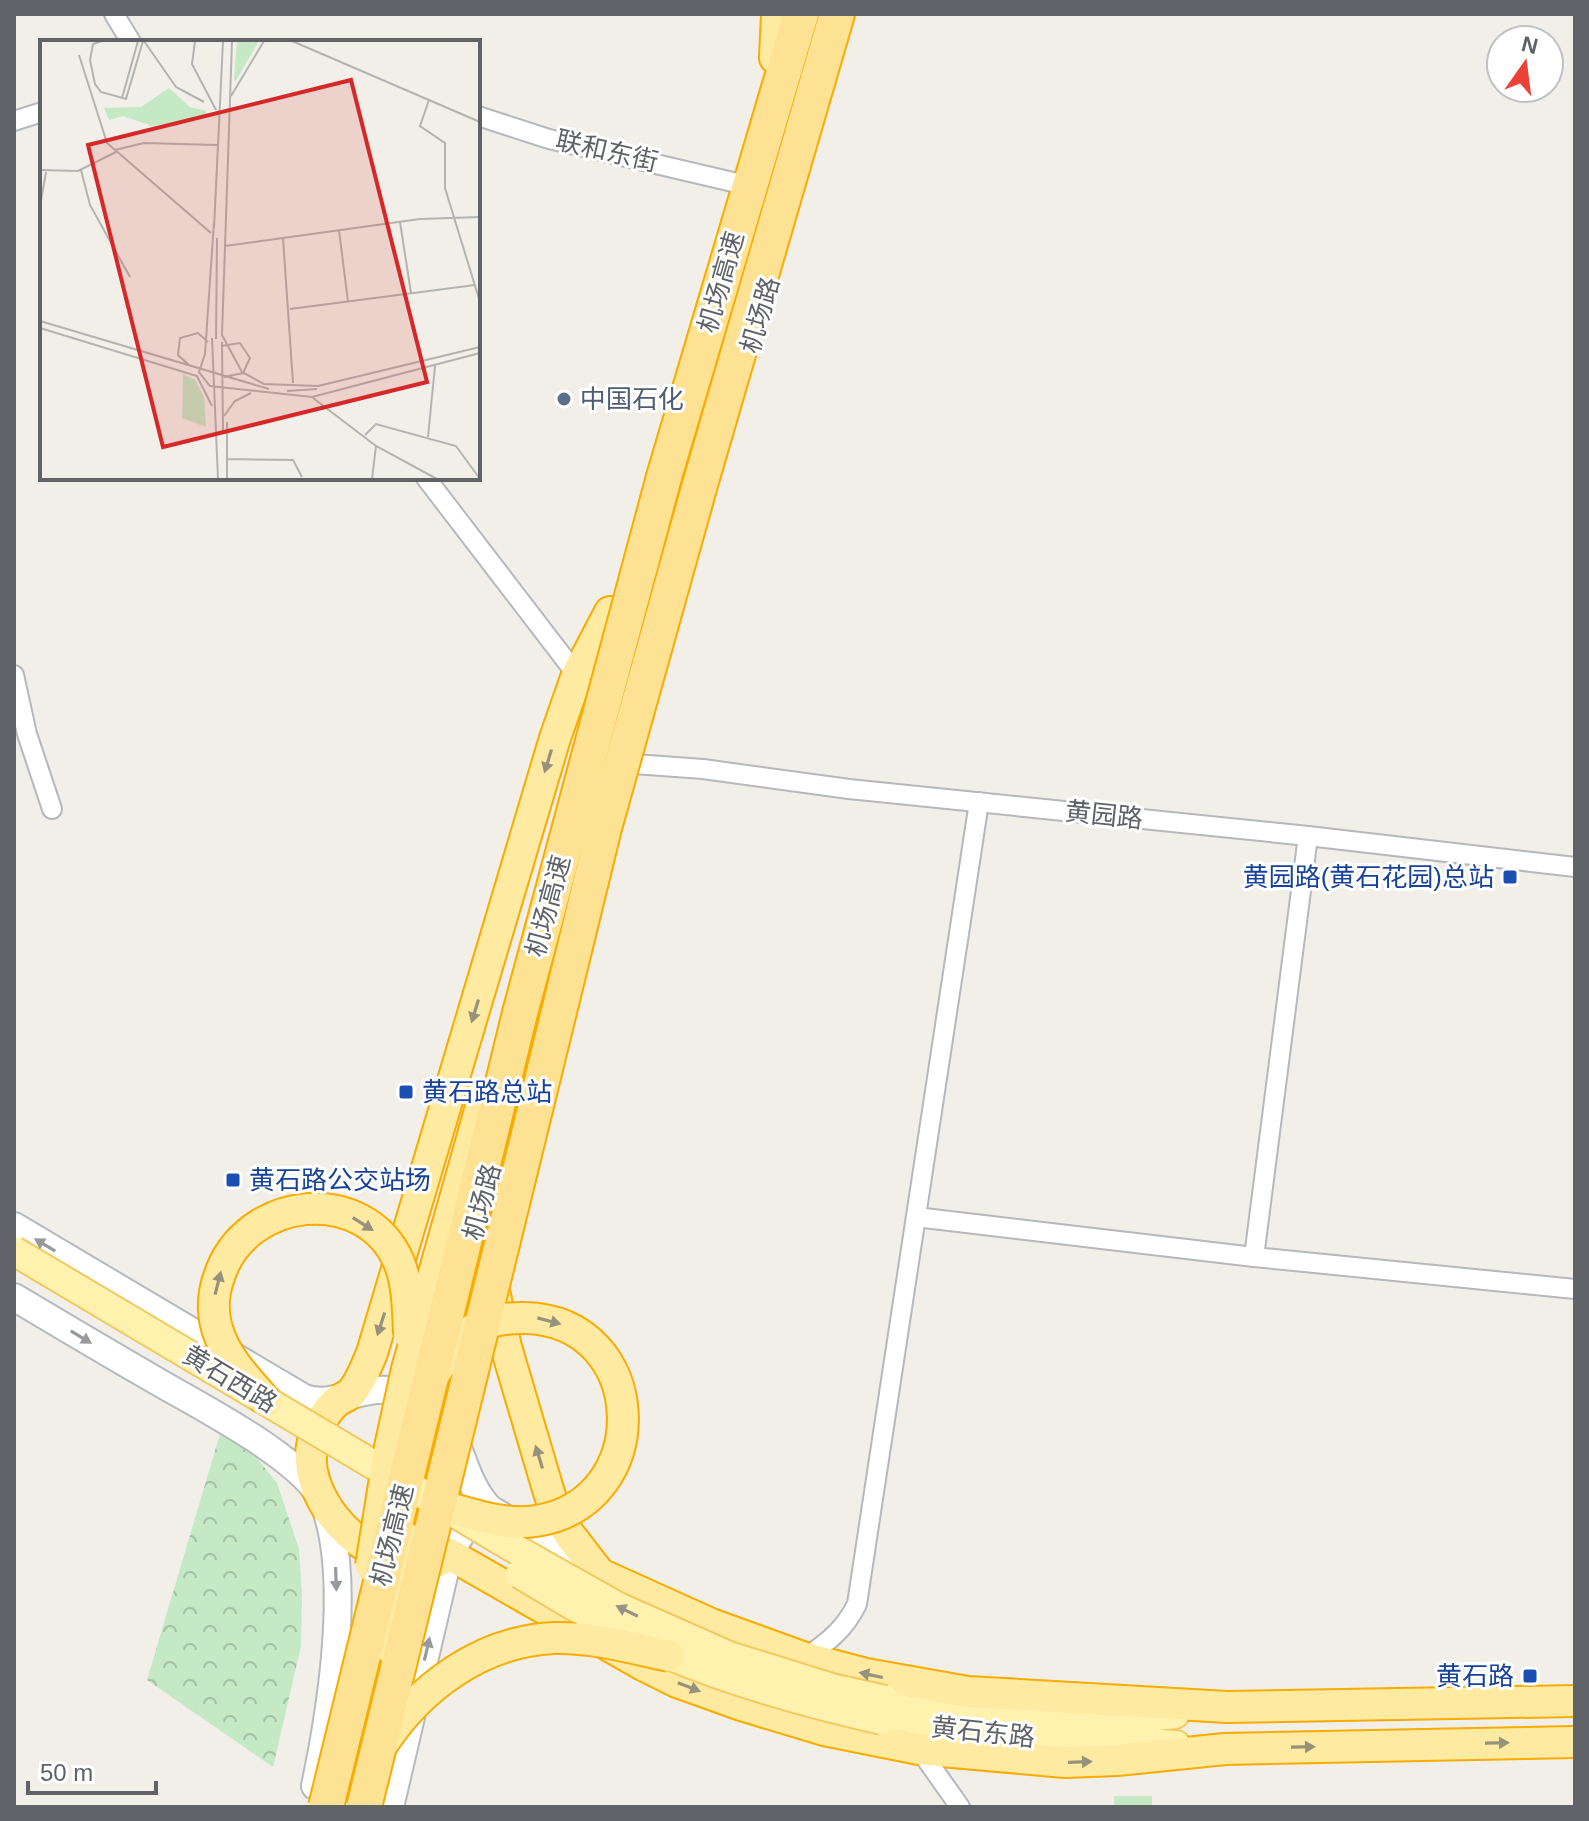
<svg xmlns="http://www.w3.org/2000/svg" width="1589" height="1821" font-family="Arial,'Noto Sans SC',sans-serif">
  <defs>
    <pattern id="park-crowns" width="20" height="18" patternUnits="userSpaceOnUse" patternTransform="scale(2)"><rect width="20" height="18" fill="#c5e8c5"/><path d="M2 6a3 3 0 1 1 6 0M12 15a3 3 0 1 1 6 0" fill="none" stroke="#a3c0a4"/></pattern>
  </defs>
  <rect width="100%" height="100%" fill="#f1efe8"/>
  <path fill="url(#park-crowns)" d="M220 1434 256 1457 277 1483 299 1549 302 1594 301 1646 273 1767 147 1680Z"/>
  <rect fill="#c5e8c5" x="1114" y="1796" width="38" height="11"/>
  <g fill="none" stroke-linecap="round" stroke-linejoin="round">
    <defs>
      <g id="minor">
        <path d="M114 14 131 42"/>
        <path d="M478 116 549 139 737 183"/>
        <path d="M14 121 42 112"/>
        <path d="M426 478 577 675"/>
        <path d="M14 675 27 734 52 809"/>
        <path d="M634 764 703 769 849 789 1308 836 1575 867"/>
        <path d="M916 1217 1254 1257 1575 1289"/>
        <path d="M1254 1257 1308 836"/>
        <path d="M805 1658C828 1642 845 1629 857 1604L979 802"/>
        <path d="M919 1749 960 1807"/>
      </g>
      <g id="secondary">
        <path d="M14 1226 304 1398C332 1408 359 1387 388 1390 467 1397 450 1469 490 1509L599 1573"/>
        <path d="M14 1297C61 1325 108 1353 155 1380 197 1405 307 1460 324 1504 352 1578 331 1710 315 1786"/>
        <path d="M390 1807 449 1554 467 1525 473 1501"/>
      </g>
      <g id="primary">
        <path d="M885 1700C980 1717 1078 1726 1175 1714"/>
        <path d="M882 1720 960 1732 1176 1745"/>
      </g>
      <g id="trunk">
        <path d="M775 58 777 14"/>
        <path d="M610 612 577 675 555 738 372 1353C366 1367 361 1381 352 1392 347 1397 341 1398 336 1402 329 1408 322 1419 318 1427 294 1477 336 1534 380 1554 403 1565 429 1571 449 1554L641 1664 677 1682 741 1705 824 1730 919 1749 1065 1762 1117 1760 1225 1749 1575 1742"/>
        <path d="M561 925 587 833"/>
        <path d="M495 1295 506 1347 547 1486 554 1508 569 1534 600 1574 711 1624 805 1658 866 1674 968 1692 1227 1707 1575 1701"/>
      </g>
      <g id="motorway">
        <path d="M664 477 801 14"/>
        <path d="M699 488 837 14"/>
      </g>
    </defs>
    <use href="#minor" stroke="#b5b8bc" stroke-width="22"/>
    <use href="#secondary" stroke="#b6babf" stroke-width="30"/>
    <use href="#primary" stroke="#f2c960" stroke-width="32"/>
    <use href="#trunk" stroke="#f9ab00" stroke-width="34"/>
    <use href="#motorway" stroke="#f9ab00" stroke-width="38"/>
    <use href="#minor" stroke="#fff" stroke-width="18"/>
    <use href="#secondary" stroke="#fff" stroke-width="26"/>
    <use href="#primary" stroke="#fff2af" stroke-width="28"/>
    <use href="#trunk" stroke="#feeaa1" stroke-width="30"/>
    <use href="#motorway" stroke="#fde293" stroke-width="34"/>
    <defs>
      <g id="primary-bridge">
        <path d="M14 1251 517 1550 618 1607 729 1656 835 1689 885 1700"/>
        <path d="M520 1574C569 1603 618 1634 671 1656 739 1684 811 1704 882 1720"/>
      </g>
      <g id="trunk-bridge">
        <path d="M437 1370C461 1333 478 1317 525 1318 650 1321 657 1502 536 1521 505 1526 475 1515 446 1507"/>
        <path d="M266 1401C249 1381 229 1361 220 1337 212 1318 212 1296 219 1277 245 1195 365 1183 399 1262 408 1284 408 1310 409 1334"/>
        <path d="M371 1566 390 1447 407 1369 484 1096"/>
        <path d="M390 1648 405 1537"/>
        <path d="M380 1748C418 1688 481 1641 554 1638 593 1637 632 1648 669 1656"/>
      </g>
      <g id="motorway-bridge">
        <path d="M326 1807 520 1013 664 477"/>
        <path d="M364 1807 604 828 699 488"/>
      </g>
    </defs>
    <use href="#primary-bridge" stroke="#f2c960" stroke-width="32" stroke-linecap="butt"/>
    <use href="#trunk-bridge" stroke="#f9ab00" stroke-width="34" stroke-linecap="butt"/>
    <use href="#motorway-bridge" stroke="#f9ab00" stroke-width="38" stroke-linecap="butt"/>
    <use href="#primary-bridge" stroke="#fff2af" stroke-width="28"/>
    <use href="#trunk-bridge" stroke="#feeaa1" stroke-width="30"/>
    <use href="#motorway-bridge" stroke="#fde293" stroke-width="34"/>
  </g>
  <defs><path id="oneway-solid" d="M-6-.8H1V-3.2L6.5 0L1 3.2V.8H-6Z" transform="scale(2)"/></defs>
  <g fill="#97927c">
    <use href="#oneway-solid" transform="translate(548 761) rotate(107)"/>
    <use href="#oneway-solid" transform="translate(475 1011) rotate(107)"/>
    <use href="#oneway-solid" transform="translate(363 1224) rotate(32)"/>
    <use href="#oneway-solid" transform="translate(218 1283) rotate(-76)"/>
    <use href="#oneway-solid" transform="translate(549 1321) rotate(15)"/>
    <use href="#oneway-solid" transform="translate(381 1324) rotate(108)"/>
    <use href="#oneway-solid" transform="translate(539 1457) rotate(-107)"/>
    <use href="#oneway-solid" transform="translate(871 1675) rotate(-168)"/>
    <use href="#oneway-solid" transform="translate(689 1687) rotate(21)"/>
    <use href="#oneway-solid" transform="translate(1497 1743) rotate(-1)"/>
    <use href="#oneway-solid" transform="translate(1303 1747) rotate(-1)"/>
    <use href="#oneway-solid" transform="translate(1080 1762) rotate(-2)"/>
  </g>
  <g fill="#979a9d">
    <use href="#oneway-solid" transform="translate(45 1245) rotate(-149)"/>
    <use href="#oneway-solid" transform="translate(81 1337) rotate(31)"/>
    <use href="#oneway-solid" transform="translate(336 1579) rotate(88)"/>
    <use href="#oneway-solid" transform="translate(427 1649) rotate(-77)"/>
  </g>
  <use fill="#979581" href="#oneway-solid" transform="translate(627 1611) rotate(-154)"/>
  <circle fill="#5c6f8a" stroke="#fff" stroke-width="3" cx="564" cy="399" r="8"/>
  <g fill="#1a4fb4" stroke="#fff" stroke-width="3">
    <rect x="1502" y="869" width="16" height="16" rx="4"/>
    <rect x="398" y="1084" width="16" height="16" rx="4"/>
    <rect x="225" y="1172" width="16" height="16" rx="4"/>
    <rect x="1522" y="1668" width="16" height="16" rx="4"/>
  </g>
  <g text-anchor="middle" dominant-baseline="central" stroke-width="6" stroke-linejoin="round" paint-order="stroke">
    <g font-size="26" fill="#5f6368" stroke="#fff">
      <text transform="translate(607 151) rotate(13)">联和东街</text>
      <text transform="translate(721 282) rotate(-74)">机场高速</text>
      <text transform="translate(760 315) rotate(-74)">机场路</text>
      <text transform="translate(1104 815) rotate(6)">黄园路</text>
      <text transform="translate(548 906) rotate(-75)">机场高速</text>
      <text transform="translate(482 1202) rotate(-75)">机场路</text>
      <text transform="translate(230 1379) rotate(31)">黄石西路</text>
      <text transform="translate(392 1535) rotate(-76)">机场高速</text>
      <text transform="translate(983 1732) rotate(6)">黄石东路</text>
    </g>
    <g font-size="26" fill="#4e5e75" stroke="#fff" text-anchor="start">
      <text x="580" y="399">中国石化</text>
    </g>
    <g font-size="26" fill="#164399" stroke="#fff" text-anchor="end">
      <text x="1494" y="877">黄园路(黄石花园)总站</text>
      <text x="422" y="1092" text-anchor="start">黄石路总站</text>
      <text x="249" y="1180" text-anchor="start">黄石路公交站场</text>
      <text x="1514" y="1676">黄石路</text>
    </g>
  </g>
  <g transform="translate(40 40)">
    <rect width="440" height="440" fill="#f1efe8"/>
    <path d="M129 48 150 67 166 71V78L112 86 83 76 69 80 64 68 101 67Z" fill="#c5e8c5"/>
    <path d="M197 1H219L195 42 194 40ZM143 334 155 340 164 357 166 387 142 378Z" fill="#c5e8c5"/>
    <path fill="none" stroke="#b3b3b1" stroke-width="2" d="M62 1 53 4 50 20 55 44 61 52 86 59 103 1M104 1 136 47 164 62M155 1 152 24 176 70M192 1 182 295 202 332 224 344 278 346 440 307M252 1 440 82M39 15 67 103 171 193M191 56 224 1M82 58 98 1M389 60 380 86 405 103V148L440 262M75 110 104 103 177 105M0 130 38 131 76 112M41 130 50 165 90 237M0 166 6 132M174 182 165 314 159 332 170 346 272 357 440 313M360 182 371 253M174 188 183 1M299 190 308 262M243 198 253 343M185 206 380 179 440 177M250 269 435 245M0 281 229 349M0 288 157 336 172 366M172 298 178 439M176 299 177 198M182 302 183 391M181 306 200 303 210 318 203 333 184 337M150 326 138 315 140 298 158 293 168 302M247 351 277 349M273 358 336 406 397 439M184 376 195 361 211 353M187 382V439M325 395 336 384 416 406 440 439M388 397 395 326M187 419 253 420 262 437M332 439 336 406"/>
    <path fill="#d62828" fill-opacity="0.15" stroke="#d62828" stroke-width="4" d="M311 40 387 342 123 407 48 105Z"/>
    <rect width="440" height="440" fill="none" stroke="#5f6368" stroke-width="4"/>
  </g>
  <rect width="1589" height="1821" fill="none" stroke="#5f6368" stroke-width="32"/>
  <g transform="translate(1525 64) rotate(14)"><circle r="38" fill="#ffffff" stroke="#bfc1c3" stroke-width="2"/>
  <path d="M0-6L14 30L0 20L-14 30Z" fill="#ea4335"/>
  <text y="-12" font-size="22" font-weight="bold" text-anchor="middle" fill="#5f6368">N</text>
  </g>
  <path d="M28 1781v12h128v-12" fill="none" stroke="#5f6368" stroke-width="4"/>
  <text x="40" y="1781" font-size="24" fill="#5f6368" stroke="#ffffff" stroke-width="6" paint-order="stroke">50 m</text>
</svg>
